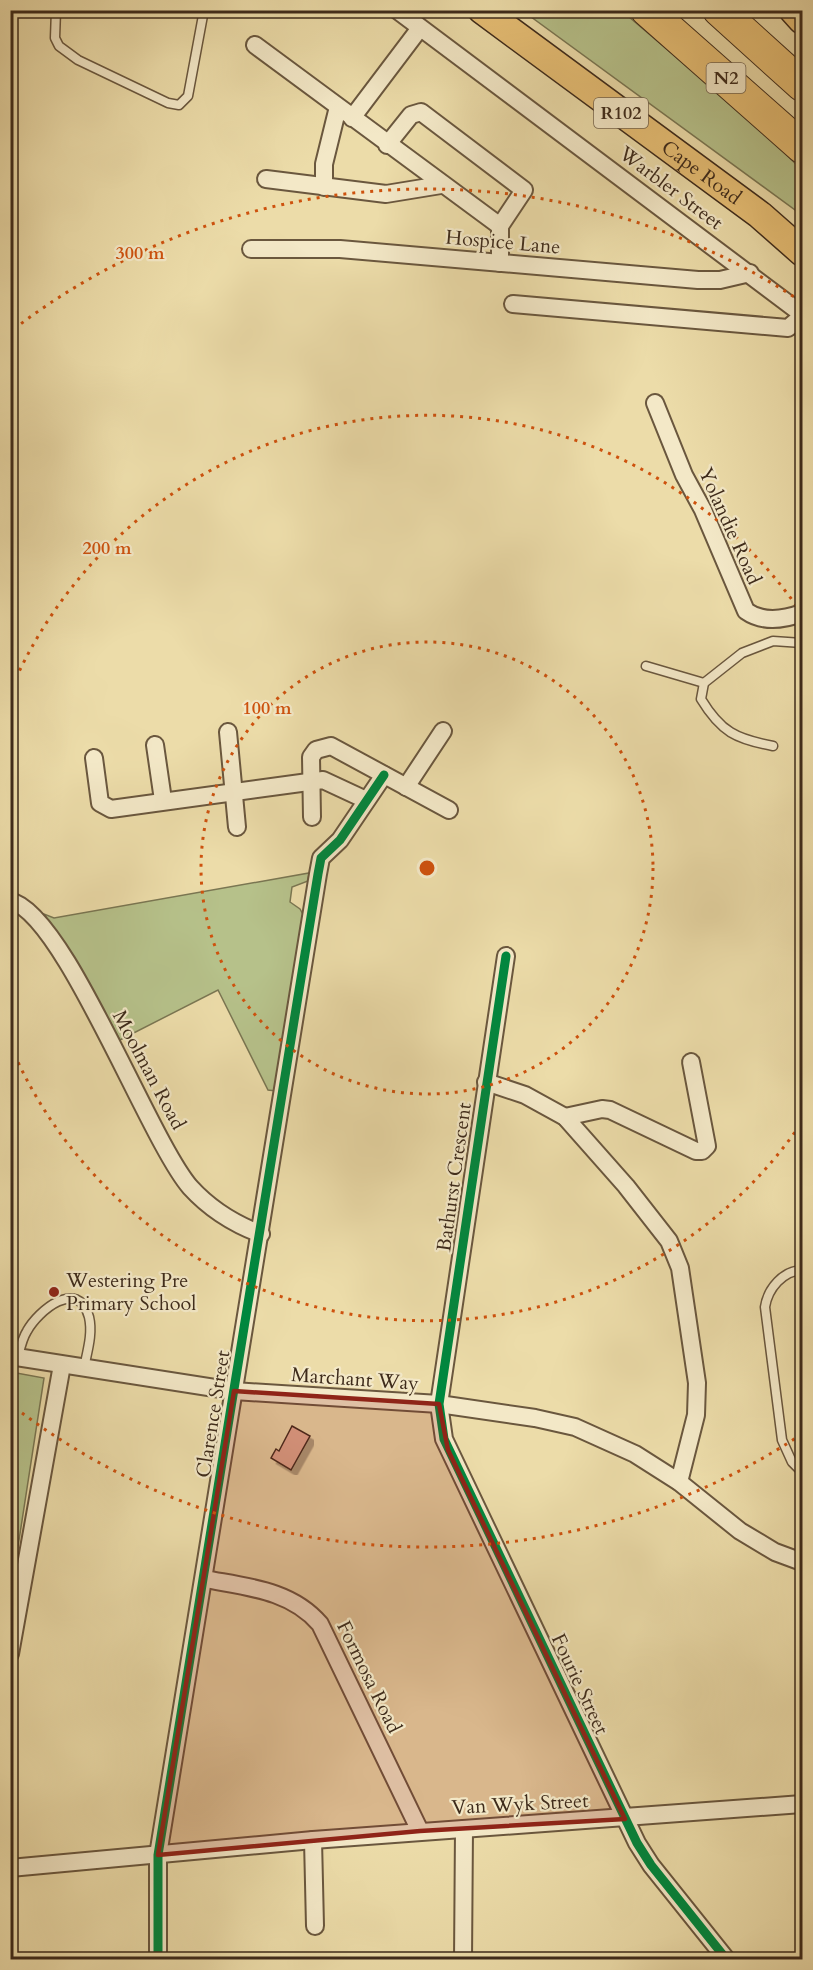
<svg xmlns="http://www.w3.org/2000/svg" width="813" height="1970" font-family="Cardo,serif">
  <defs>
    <filter id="shadow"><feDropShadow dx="5.5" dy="5.5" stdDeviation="0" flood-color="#0004"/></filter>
  </defs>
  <rect width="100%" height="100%" fill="#ecdca9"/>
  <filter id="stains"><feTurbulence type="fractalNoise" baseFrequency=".00333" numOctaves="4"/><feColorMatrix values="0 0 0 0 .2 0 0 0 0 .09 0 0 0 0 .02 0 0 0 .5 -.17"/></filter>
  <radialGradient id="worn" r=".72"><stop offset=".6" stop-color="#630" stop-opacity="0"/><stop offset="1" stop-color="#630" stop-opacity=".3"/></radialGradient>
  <g fill="#b6c18a" stroke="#7a7652" stroke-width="1.5">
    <path d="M523 11H622L757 126 802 170V215Z"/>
    <path d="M309 873 308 881 292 887 290 902 300 909 305 918 276 1091 268 1090 218 990 120 1040 91 987 44 914 54 918Z"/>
    <path d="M11 1372 44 1378 11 1592 10 1372Z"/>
  </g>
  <path fill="#e2aa8f" stroke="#3e2b1b" stroke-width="1.5" filter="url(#shadow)" d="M292 1426 310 1436 291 1470 271 1458 276 1449 279 1451Z"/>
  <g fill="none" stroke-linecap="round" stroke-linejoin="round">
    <defs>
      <g id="lane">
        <path d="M56 10 55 38 59 46 78 60 168 103 179 105 188 96 204 10"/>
        <path d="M646 666 704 683"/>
        <path d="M773 746C736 739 721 732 701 699L704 683 742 653 773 641 802 643"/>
        <path d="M802 1270C783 1271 768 1288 765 1307L782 1440 792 1462 802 1472"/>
        <path d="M18 1357C20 1349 22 1339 27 1331 38 1311 78 1277 89 1317 93 1334 87 1352 84 1368"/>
      </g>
      <g id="street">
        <path d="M397 10 802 314"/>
        <path d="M255 45 500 226V263"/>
        <path d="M352 118 420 28"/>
        <path d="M387 145 411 115 421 112 524 190 500 226"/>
        <path d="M266 179 386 194 441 185"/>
        <path d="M324 187V164L338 107"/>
        <path d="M251 249H340L698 280H720L750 273"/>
        <path d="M513 304 788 328 802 316"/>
        <path d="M655 403 684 475 703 510 746 611C763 623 783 620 802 613"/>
        <path d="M228 732 237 827"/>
        <path d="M155 745 163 800"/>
        <path d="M94 758 100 803 111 809 323 780 366 800"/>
        <path d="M406 787 443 731"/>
        <path d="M312 817 311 757 316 750 331 746 449 810"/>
        <path d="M10 901C64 912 148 1138 190 1187 210 1209 234 1224 261 1234"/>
        <path d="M506 956 439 1404 444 1439 637 1843 651 1865 727 1960"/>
        <path d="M486 1082 525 1095 565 1117 626 1186 669 1241 680 1268 697 1383 696 1415 679 1482"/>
        <path d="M565 1117 602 1109 610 1110 696 1151H702L707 1146 691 1062"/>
        <path d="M10 1356 234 1391 439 1404 535 1418 575 1427 635 1454 679 1482 740 1531 775 1552 802 1562"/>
        <path d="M205 1579C247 1587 291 1590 320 1624L420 1831"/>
        <path d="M10 1654 62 1365"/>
        <path d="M313 1840 315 1926"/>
        <path d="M10 1868 313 1840 802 1804"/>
        <path d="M158 1960V1855L318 874 321 858 340 840 384 775"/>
        <path d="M463 1960 464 1829"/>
      </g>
      <g id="primary">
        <path id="s1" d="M482 10 760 215 802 252"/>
        <path d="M793 10 802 20"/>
      </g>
      <g id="highway">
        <path d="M647 10 802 147"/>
        <path d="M719 10 802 85"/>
      </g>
    </defs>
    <use href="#lane" stroke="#6a573e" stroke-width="11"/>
    <use href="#street" stroke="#6a573e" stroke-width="20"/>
    <use href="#primary" stroke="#3e2b1b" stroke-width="30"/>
    <use href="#highway" stroke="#3e2b1b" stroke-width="34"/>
    <use href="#lane" stroke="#f3e8c7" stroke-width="8"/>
    <use href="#street" stroke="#f3e8c7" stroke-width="16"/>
    <use href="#primary" stroke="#e6be74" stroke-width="27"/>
    <use href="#highway" stroke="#e6be74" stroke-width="32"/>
    <defs>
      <g id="cycleway">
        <path d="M506 956 439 1404 444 1439 637 1843 651 1865 727 1960"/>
        <path d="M158 1960V1855L318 874 321 858 340 840 384 775"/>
      </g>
    </defs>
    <use href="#cycleway" stroke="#f3e8c7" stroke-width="13"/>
    <use href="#cycleway" stroke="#00873e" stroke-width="9"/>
  </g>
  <path fill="#8f2418" fill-opacity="0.2" stroke="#8f2418" stroke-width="4.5" stroke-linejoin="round" d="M234 1391 439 1404 448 1450 625 1819 420 1831 158 1855Z"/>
  <g fill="none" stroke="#ce520e" stroke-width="3" stroke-dasharray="3 6">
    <circle cx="427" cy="868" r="226"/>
    <path d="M800 1125A453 453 0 0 1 12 1049M12 687A453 453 0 0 1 800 611"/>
    <path d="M802 1434A679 679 0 0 1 14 1407M14 329A679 679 0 0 1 802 302"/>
  </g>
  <circle fill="#8f2418" stroke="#f3e8c7" stroke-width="2" cx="54" cy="1292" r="6"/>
  <g text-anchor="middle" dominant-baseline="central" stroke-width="4.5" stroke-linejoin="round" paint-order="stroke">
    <g fill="#f3e8c7" stroke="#74644f" stroke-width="1.5">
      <rect x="706.5" y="63" width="39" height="30" rx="4.5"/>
      <rect x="594" y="98" width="54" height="30" rx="4.5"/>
    </g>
    <g font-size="18" font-weight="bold" fill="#3e2b1b">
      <text x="726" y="78">N2</text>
      <text x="621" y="113">R102</text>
    </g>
    <g font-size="20" fill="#3e2b1b" stroke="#f3e8c7">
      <text stroke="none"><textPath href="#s1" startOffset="273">Cape Road</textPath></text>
      <text transform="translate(671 188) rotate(37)">Warbler Street</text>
      <text transform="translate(503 242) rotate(5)">Hospice Lane</text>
      <text transform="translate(730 526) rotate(66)">Yolandie Road</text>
      <text transform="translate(149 1070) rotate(62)">Moolman Road</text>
      <text transform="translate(454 1177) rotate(-82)">Bathurst Crescent</text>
      <text transform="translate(355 1379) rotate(4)">Marchant Way</text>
      <text transform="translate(213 1414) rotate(-81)">Clarence Street</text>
      <text transform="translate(369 1677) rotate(64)">Formosa Road</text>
      <text transform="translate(580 1684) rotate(65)">Fourie Street</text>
      <text transform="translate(520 1804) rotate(-3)">Van Wyk Street</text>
    </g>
    <g font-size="20" fill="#3e2b1b" stroke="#f3e8c7" text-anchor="start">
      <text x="66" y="1280">Westering Pre<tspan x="66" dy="23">Primary School</tspan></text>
    </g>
  </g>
  <circle cx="427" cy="868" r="9" fill="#ce520e" stroke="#f3e8c7" stroke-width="3"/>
  <g font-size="18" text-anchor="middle" font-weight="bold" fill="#ce520e" stroke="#f3e8c7" stroke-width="4.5" stroke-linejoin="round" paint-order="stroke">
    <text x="140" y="259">300 m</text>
    <text x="107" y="554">200 m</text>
    <text x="267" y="714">100 m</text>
  </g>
  <rect width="813" height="1970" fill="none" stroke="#ecdca9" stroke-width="36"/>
  <rect x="12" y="12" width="789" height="1946" fill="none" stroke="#3e2b1b" stroke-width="3"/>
  <rect x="18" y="18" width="777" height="1934" fill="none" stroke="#3e2b1b" stroke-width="1.5"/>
  <rect width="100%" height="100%" filter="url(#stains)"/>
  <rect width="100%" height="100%" fill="url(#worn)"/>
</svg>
